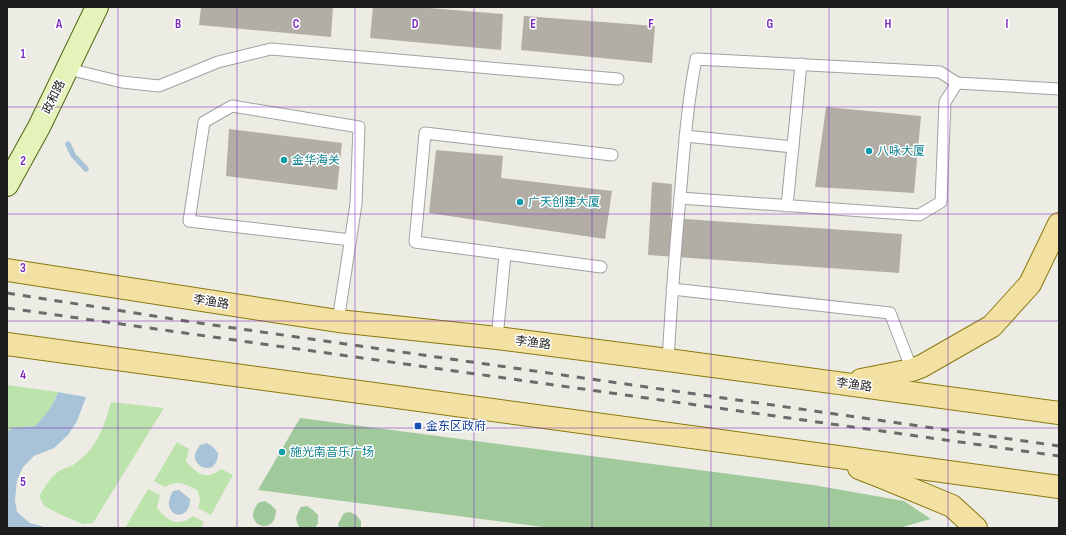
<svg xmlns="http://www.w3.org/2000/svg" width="1066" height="535" font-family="'Sofia Sans Condensed','Noto Sans SC',sans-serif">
  <rect width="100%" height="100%" fill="#edece4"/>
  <g fill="#bde3ad">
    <path d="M7 385 58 392C53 406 45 416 35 426L13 428 7 432Z"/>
    <path d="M111 402 164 408 93 523 83 524 59 514 44 506 39 496C45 487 50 478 59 471 63 468 68 468 73 465 96 450 104 428 111 402Z"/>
    <path d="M177 442 189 449 186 461C197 474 206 481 221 469L233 475 211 515 198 508 200 500 198 491C187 484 177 479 165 487L154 481Z"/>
    <path d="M148 489 160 495 157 508C168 521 178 528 193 516L204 522 201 528H125Z"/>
  </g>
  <g fill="#a0c99c">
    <path d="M300 418 813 485 904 501 931 519 906 526 901 528H551L258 490Z"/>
    <path d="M265 501 271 505 276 510C276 533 253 528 253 515 253 511 256 506 258 503Z"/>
    <path d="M307 506 313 510 318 515V523L315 528H300C294 520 296 515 301 507Z"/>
    <path d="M350 512 356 515 361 521V528H339L338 524 344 513Z"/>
  </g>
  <g fill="#a8c3d7">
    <path d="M58 392 86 397 77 421 68 435 54 448 34 456 23 467 17 480 15 500 17 512 30 523 48 528H7V432L13 428 35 426C45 416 53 406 58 392Z"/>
    <path d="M207 443 213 447 218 453C218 476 194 469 195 456 195 452 198 448 200 445Z"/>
    <path d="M179 490 190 499C190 525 158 516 173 491Z"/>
  </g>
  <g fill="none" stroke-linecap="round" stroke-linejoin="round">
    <path stroke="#a8c3d7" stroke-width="5.5" d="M68 144 73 155 86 169"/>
  </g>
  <g fill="#b2aea6">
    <path d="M201 7H333L331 37 199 25Z"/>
    <path d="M373 7H417L503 14 501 50 370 38Z"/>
    <path d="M524 16 655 26 652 63 521 50Z"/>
    <path d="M826 107 921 116 914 193 815 187Z"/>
    <path d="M229 129 342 143 337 190 226 176Z"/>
    <path d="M436 150 503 156 501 178 612 191 605 239 429 213Z"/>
    <path d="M652 182 672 184 671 218 902 234 899 273 648 255Z"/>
  </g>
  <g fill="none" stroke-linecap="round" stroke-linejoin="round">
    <defs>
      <g id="lane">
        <path d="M68 69 122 82 159 86 218 62 271 49 618 79"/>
        <path d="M685 136 793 147"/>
        <path d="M680 198 919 215 941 202 945 102 957 83"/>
        <path d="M787 206 801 64"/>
        <path d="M601 267 415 242 425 133 612 155"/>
        <path d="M672 289 890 313 912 370"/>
        <path d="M338 321 356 204 359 127 232 106 204 122 189 221 351 240"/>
        <path d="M497 338 505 255"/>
        <path d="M668 360C671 306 675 252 680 198 684 151 687 105 696 59L940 72 957 83 1059 89"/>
      </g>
      <path id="secondary" d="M7 185 39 127 97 7"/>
      <g id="primary">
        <path d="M7 270 338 321 497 338 668 360 1059 413"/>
        <path d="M7 344 1059 487"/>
        <path d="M861 380 912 370 922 366 992 326 1030 284 1059 224"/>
        <path d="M859 468 882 477 952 506 976 528"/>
      </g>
    </defs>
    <use href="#lane" stroke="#a1a1a1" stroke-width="13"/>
    <use href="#secondary" stroke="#4d690e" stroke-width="24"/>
    <use href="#primary" stroke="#88790d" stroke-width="24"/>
    <use href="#lane" stroke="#fff" stroke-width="11"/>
    <use href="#secondary" stroke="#e5f3bb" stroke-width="22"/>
    <use href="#primary" stroke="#f3e1a3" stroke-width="22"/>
    <g stroke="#6b6b6b" stroke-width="3" stroke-dasharray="8 8" stroke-linecap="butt">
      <path d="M7 293 199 323 1059 446"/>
      <path d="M7 308 1059 456"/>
    </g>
  </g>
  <path fill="none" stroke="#7b2cbf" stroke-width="1" stroke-opacity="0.55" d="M118 7V528M237 7V528M355 7V528M474 7V528M592 7V528M711 7V528M829 7V528M948 7V528M7 107H1059M7 214H1059M7 321H1059M7 428H1059"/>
  <g fill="#0f9aa8" stroke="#fff" stroke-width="1.5">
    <circle cx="869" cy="151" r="4"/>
    <circle cx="284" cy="160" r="4"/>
    <circle cx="520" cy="202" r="4"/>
    <circle cx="282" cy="452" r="4"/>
  </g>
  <rect fill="#1a4fb4" stroke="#fff" stroke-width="1.5" x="414" y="422" width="8" height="8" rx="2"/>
  <g text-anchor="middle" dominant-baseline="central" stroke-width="3" stroke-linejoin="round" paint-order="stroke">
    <g font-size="12" fill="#1d1d1d" stroke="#fff">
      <text transform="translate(54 97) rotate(-64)">政和路</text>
      <text transform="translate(211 302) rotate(9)">李渔路</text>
      <text transform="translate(533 343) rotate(7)">李渔路</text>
      <text transform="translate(854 385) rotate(8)">李渔路</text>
    </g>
    <g font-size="12" fill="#0d838f" stroke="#fff" text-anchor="start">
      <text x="877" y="151">八咏大厦</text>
      <text x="292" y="160">金华海关</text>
      <text x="528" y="202">广天创建大厦</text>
      <text x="290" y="452">施光南音乐广场</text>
    </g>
    <g font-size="12" fill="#164399" stroke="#fff" text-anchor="start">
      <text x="426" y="426">金东区政府</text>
    </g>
  </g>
  <g font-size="13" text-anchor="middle" font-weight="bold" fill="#7b2cbf" stroke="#fff" stroke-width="3" stroke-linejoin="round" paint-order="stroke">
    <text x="59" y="28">A</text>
    <text x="178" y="28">B</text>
    <text x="296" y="28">C</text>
    <text x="415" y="28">D</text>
    <text x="533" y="28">E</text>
    <text x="651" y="28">F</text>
    <text x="770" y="28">G</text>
    <text x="888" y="28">H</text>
    <text x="1007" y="28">I</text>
    <text x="23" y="58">1</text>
    <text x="23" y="165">2</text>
    <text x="23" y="272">3</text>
    <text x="23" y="379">4</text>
    <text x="23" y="486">5</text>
  </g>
  <rect width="1066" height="535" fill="none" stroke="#1d1d1d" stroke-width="16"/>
</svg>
